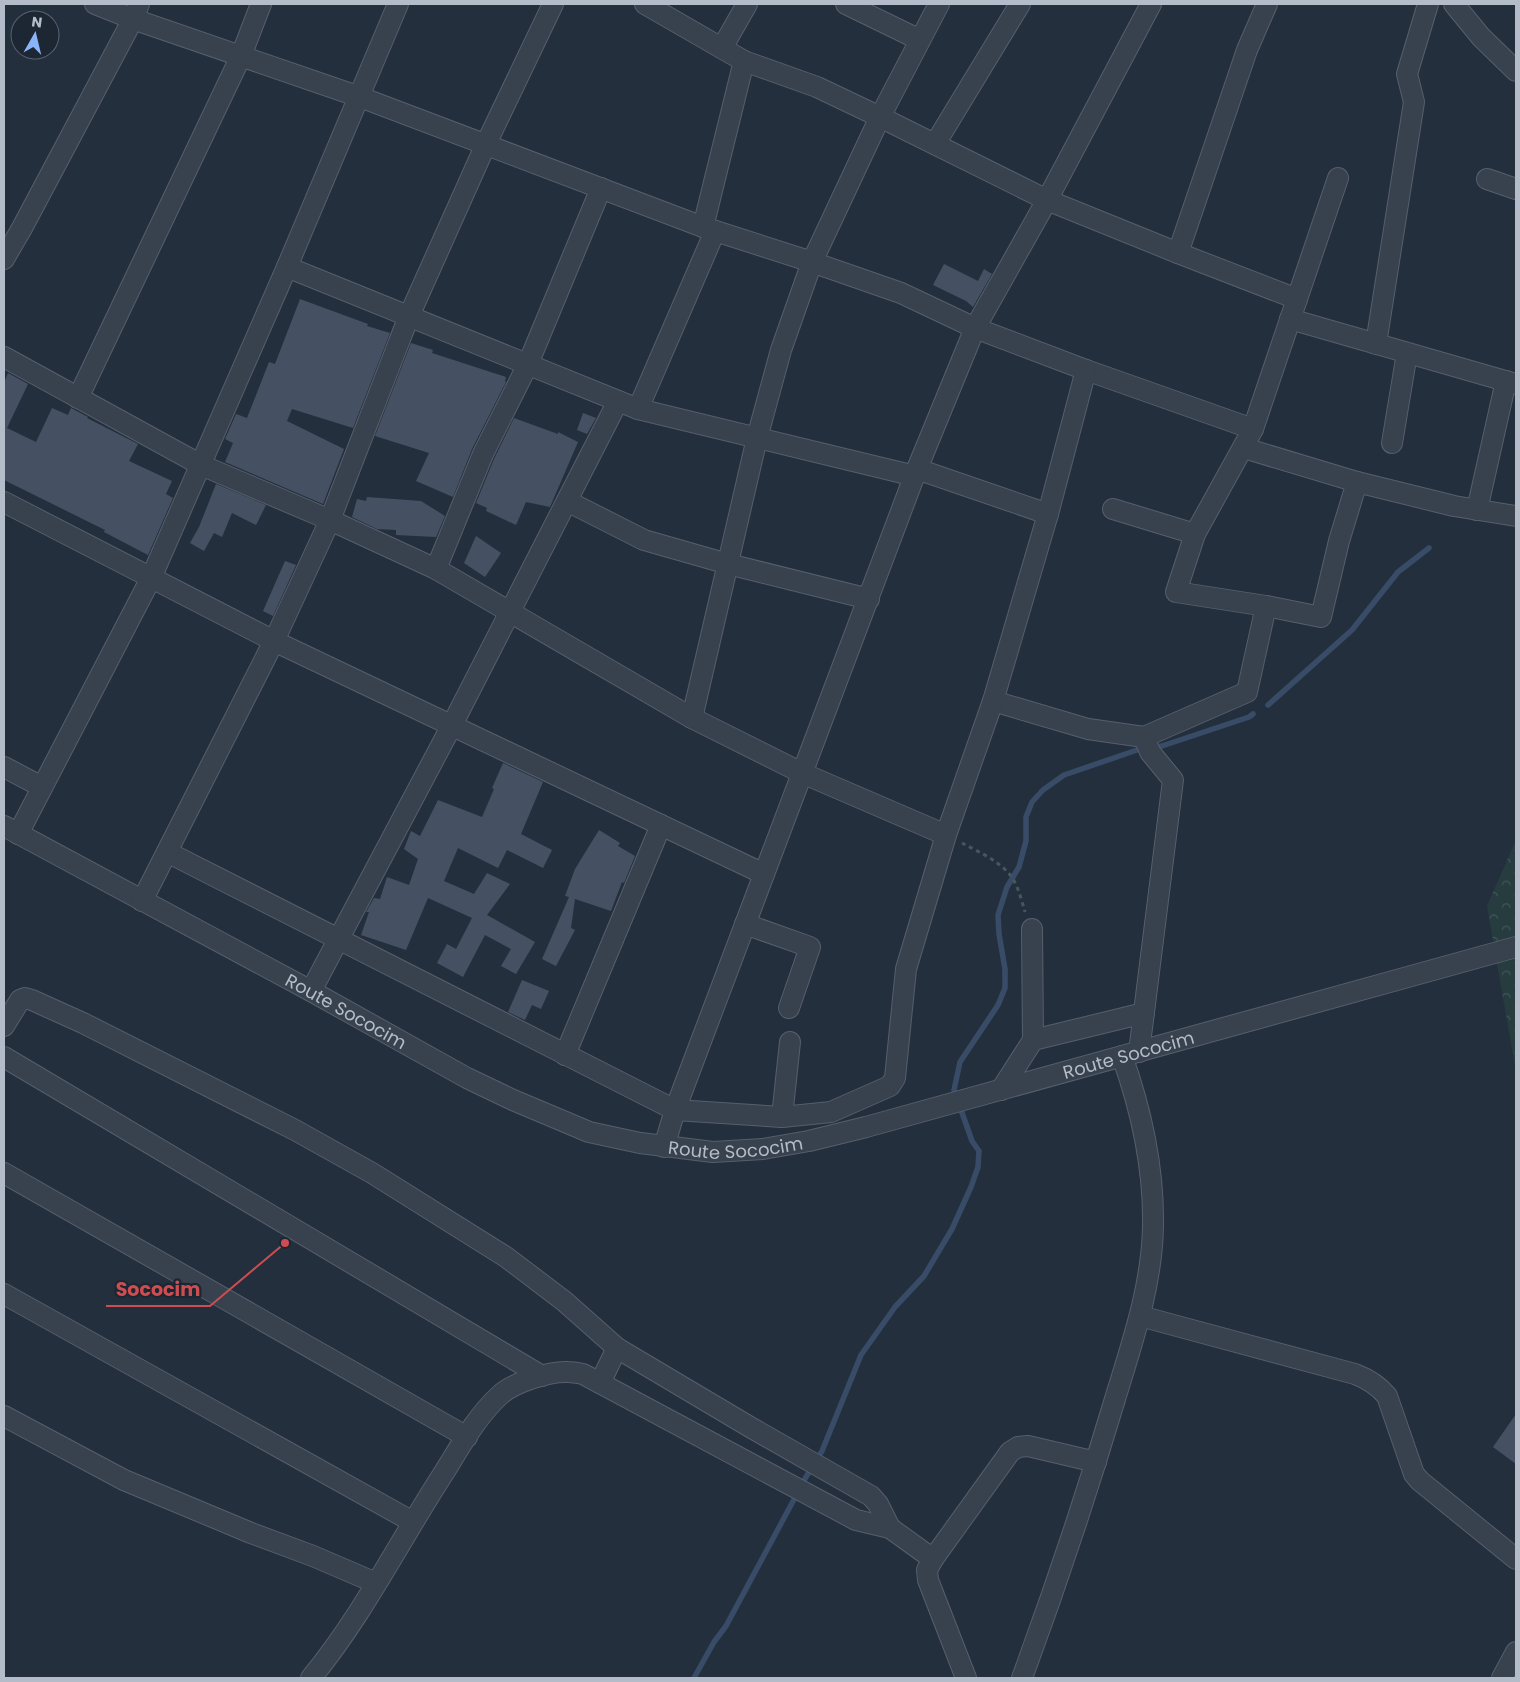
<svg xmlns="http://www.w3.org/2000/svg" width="1520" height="1682" font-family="Poppins,sans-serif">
  <defs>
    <pattern id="forest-crowns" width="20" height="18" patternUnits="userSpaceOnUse" patternTransform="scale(1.25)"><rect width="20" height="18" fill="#263c3f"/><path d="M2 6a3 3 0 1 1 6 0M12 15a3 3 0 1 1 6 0" fill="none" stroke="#435659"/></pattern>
  </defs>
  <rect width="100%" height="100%" fill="#242f3e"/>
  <path fill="url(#forest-crowns)" d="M1516 840V1072L1487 906Z"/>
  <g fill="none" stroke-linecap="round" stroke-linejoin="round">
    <g stroke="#394c67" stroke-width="5.5">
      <path d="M1268 705 1352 630 1398 572 1429 548"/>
      <path d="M1155 747 1162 746 1249 717 1253 714"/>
      <path d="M694 1678 714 1642 726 1626 806 1477 822 1451 861 1355 895 1307 924 1276 952 1229 971 1187 978 1167 979 1151 972 1141 954 1090 960 1062 998 1005 1005 988V969L999 934 998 915 1007 887 1019 867 1026 841V817L1032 802 1043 790 1064 775 1140 749"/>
    </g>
  </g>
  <g fill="#455162">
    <path d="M944 264 978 281 984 269 992 274 973 307 966 301 933 285Z"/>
    <path d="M300 299 368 324 367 326 390 333 353 428 292 409 287 421 344 449 323 504 225 462 233 443 225 439 236 414 247 418 269 362 275 364Z"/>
    <path d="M411 343 433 350 432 353 506 377 505 381 506 382 472 449 453 497 416 481 429 453 375 436Z"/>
    <path d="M8 373 28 384 7 428 36 442 52 408 68 415 71 408 88 417 87 418 138 444 129 461 172 481 166 494 173 498 148 555 104 532 105 530 4 480V383Z"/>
    <path d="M583 413 596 418 587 434 577 430Z"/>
    <path d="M514 418 558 434V432L578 442 550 507 526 502 516 525 486 511 487 508 476 503 494 459Z"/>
    <path d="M216 484 266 505 256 525 232 513 222 537 214 533 204 551 190 543 199 527Z"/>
    <path d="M367 497 421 501 445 516 436 537 396 535V530L377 529 352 517 357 499 366 501Z"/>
    <path d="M476 536 501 553 485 577 464 563Z"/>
    <path d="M285 561 296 565 273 616 263 611Z"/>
    <path d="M503 763 543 782 521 834 552 850 543 868 507 850 498 868 458 848 444 881 474 894 487 873 510 884 487 915 535 942 516 974 501 966 511 949 485 935 463 977 437 963 447 944 456 949 472 918 428 898 406 950 361 935 369 912H366L374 898 380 899 387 877 409 885 418 859 404 849 411 831 420 836 438 800 482 817 494 789 492 788Z"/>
    <path d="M599 830 620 843 618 846 635 856 624 883 622 882 611 911 575 899 571 928 575 930 556 966 542 959 569 897 565 896 575 869Z"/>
    <path d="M522 980 549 991 541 1009 532 1005 525 1020 508 1012Z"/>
    <path d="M1516 1414V1464L1493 1447Z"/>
  </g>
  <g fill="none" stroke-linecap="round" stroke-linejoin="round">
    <defs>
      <g id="minor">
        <path d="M95 4 133 19 360 97 703 227 812 262 901 293 975 328 1086 370 1253 429"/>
        <path d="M645 4 744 61 817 87 880 117 1047 200 1178 253 1297 299"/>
        <path d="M846 4 920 40"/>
        <path d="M1454 4 1481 37 1516 71"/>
        <path d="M722 48 747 4"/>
        <path d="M935 144 1020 4"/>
        <path d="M1338 178 1253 429 1195 534 1176 592 1266 606 1321 617 1339 541 1357 482"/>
        <path d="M1487 179 1516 189"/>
        <path d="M703 227 744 61"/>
        <path d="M1178 253 1247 50 1267 4"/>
        <path d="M4 259 22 228 133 19 139 4"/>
        <path d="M287 267 638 409 915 476"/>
        <path d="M1290 319 1516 384"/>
        <path d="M1376 344 1414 102 1407 74 1428 4"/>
        <path d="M4 357 201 465 330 520 436 569 692 718 802 773 946 835"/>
        <path d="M78 398 241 56 261 4"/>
        <path d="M638 409 715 231"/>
        <path d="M1392 443 1407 353"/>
        <path d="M1244 448 1357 482 1454 506 1516 516"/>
        <path d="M917 469 1048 514"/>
        <path d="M567 501 644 540 728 564 869 599"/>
        <path d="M4 502 274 641 764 874"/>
        <path d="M1113 509 1195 534"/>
        <path d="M1477 510 1506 381"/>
        <path d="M436 569 483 454 528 364 601 188"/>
        <path d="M993 701 1088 729 1144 737 1247 692 1266 606"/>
        <path d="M692 718 757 438 781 350 812 262 880 117 939 4"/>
        <path d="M4 767 42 787"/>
        <path id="s1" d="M4 826 311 991 467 1078 513 1100 589 1132 640 1143 713 1152 763 1149 809 1141 866 1127 1516 947"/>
        <path d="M18 834 151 578 287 267 398 4"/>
        <path d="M167 852 675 1110 782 1117 831 1112 890 1086 895 1078 906 969 946 835 993 701 1048 514 1086 370"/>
        <path d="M142 901 274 641 330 520 409 316 486 144 553 4"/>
        <path d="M745 924 810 947 789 1008"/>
        <path d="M311 991 452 725 618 401"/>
        <path d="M4 1026 20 1000 25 998 32 1000 83 1023 295 1130 372 1173 506 1257 564 1301 617 1348 750 1427 871 1496 878 1504 890 1528"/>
        <path d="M1033 1040 1144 1013"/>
        <path d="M1139 1052 1173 780 1150 752 1144 737"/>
        <path d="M565 1055 661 825"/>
        <path d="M4 1057 542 1376"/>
        <path d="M1001 1090 1033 1040 1032 929"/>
        <path d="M782 1117 790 1042"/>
        <path d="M664 1147 675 1110 917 469 975 328 1047 200 1151 4"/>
        <path d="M4 1173 467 1437"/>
        <path d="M4 1294 413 1522"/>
        <path d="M1140 1316 1355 1374C1368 1379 1378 1385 1387 1396L1414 1474 1420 1481 1516 1559"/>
        <path d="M600 1383 617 1348"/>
        <path d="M4 1416 124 1480 251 1533 313 1556 376 1583"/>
        <path d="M311 1678C363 1615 400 1540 445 1471 461 1445 477 1416 500 1395 514 1382 550 1371 568 1372 573 1372 578 1373 583 1374L856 1520 890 1528 933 1559"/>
        <path d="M966 1678 928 1580 927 1570 933 1559 1010 1452 1018 1447 1028 1446 1096 1462"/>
        <path d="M1022 1678C1056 1586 1087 1493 1115 1399 1132 1343 1152 1286 1153 1226 1154 1167 1142 1112 1122 1056"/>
        <path d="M1502 1678 1516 1652"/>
      </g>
    </defs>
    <use href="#minor" stroke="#565f6c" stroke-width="22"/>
    <path stroke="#44595c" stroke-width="3" stroke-dasharray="4 4" stroke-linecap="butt" d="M962 843C979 852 1002 862 1013 879 1019 889 1022 902 1025 912"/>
    <use href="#minor" stroke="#38414e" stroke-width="20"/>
  </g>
  <g text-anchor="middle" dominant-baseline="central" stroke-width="4.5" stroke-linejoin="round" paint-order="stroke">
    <g font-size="18" fill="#b4bcc9" stroke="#1d2633">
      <text stroke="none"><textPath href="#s1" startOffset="389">Route Sococim</textPath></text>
      <text stroke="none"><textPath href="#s1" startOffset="1214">Route Sococim</textPath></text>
      <text stroke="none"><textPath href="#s1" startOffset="809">Route Sococim</textPath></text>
    </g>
  </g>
  <path fill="none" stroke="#ce4d50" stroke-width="2" d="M285 1243L210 1306H106"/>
  <circle fill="#ce4d50" stroke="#1d2633" stroke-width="2" cx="285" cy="1243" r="5"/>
  <g font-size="19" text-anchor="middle" font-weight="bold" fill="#ce4d50" stroke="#1d2633" stroke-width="4.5" stroke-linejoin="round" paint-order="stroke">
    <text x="158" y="1296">Sococim</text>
  </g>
  <rect width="1520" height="1682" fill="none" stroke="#b4bcc9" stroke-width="10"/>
  <g transform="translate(35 35) rotate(8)"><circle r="24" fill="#1d2633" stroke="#59626f"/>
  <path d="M0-4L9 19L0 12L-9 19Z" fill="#8ab4f8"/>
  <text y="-8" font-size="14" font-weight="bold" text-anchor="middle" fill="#b4bcc9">N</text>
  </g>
</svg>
